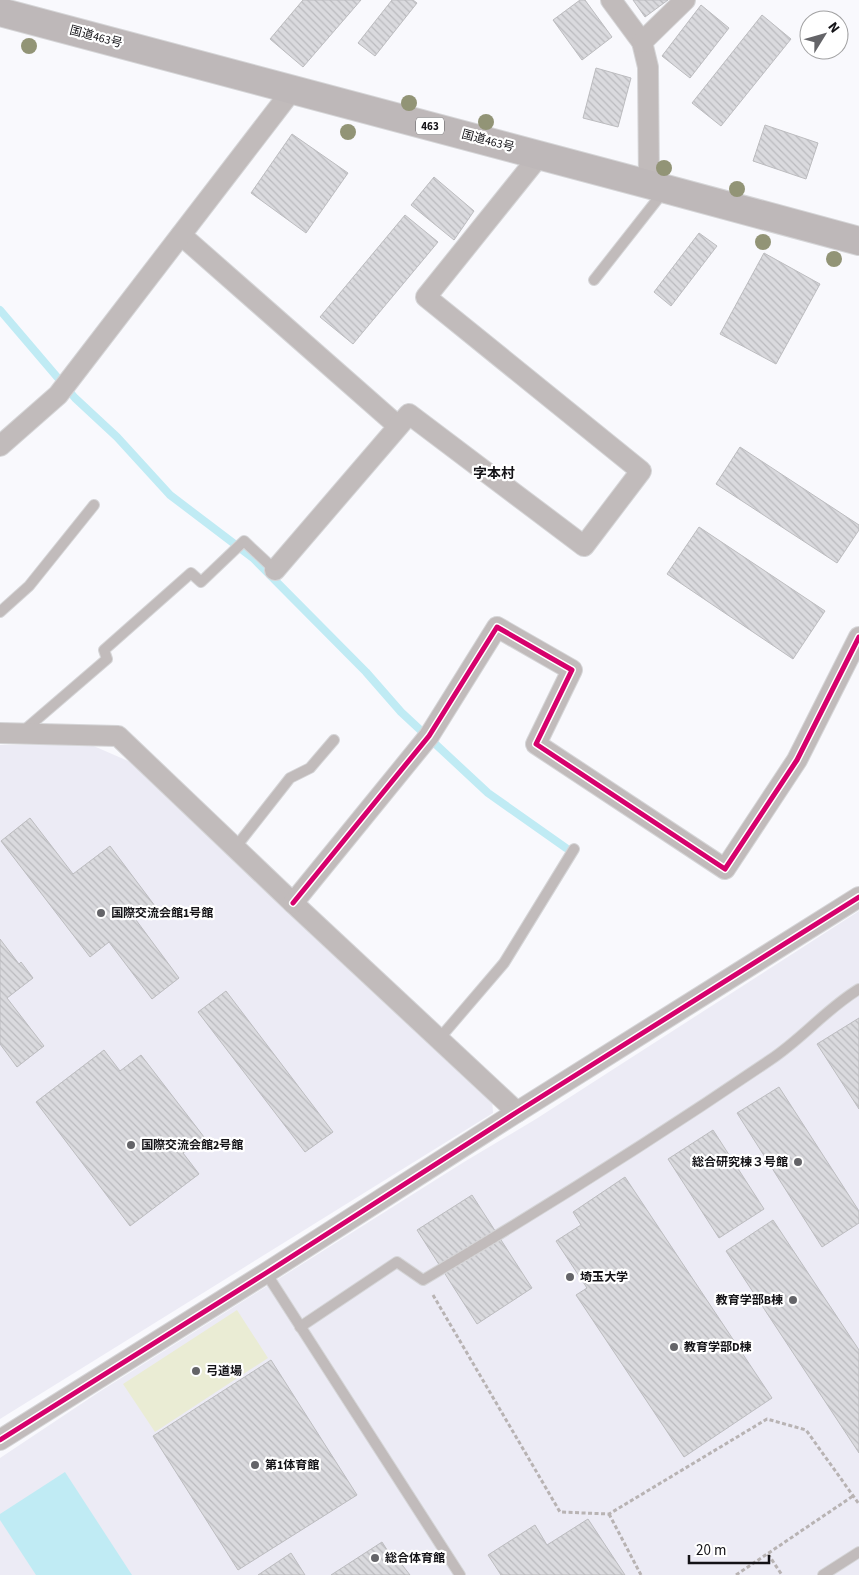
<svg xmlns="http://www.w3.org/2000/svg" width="859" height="1575" font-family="'Source Sans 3','Noto Sans JP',sans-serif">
  <defs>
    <pattern id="building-back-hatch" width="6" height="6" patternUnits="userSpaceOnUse" patternTransform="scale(1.25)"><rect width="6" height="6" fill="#dadade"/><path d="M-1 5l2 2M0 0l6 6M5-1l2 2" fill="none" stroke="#bababe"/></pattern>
  </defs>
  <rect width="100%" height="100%" fill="#f9f9fd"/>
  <g fill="#ecebf5">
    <path d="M89 744 135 764 492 1098 493 1113 0 1419V745Z"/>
    <path d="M859 911V1575H0V1458L99 1392 464 1162 536 1119Z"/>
  </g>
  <path fill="#eaecd4" d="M237 1310 268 1358 155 1432 123 1384Z"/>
  <path fill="#c0ebf4" d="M65 1472 132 1575H36L0 1520V1514Z"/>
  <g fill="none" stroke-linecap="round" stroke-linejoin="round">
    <path stroke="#c0ebf4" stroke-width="8" d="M0 310 75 398 117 437 170 495 253 558 366 672 401 712 488 793 566 848"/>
  </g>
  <g fill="url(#building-back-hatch)" stroke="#bcbcbf">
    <path d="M303 0H361L303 67 270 39Z"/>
    <path d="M392 0H413L417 3 375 56 358 43Z"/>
    <path d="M580 0H585L612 37 582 60 553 20Z"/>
    <path d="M633 0H668L645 17Z"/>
    <path d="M701 5 729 28 690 78 662 56Z"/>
    <path d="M762 15 791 39 721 126 692 103Z"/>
    <path d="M596 68 631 78 618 127 583 118Z"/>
    <path d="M765 125 818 143 806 179 753 161Z"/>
    <path d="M292 134 348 173 306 233 251 193Z"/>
    <path d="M434 177 474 211 454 240 411 205Z"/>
    <path d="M405 215 438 242 353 344 320 317Z"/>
    <path d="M699 233 717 246 671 306 654 292Z"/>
    <path d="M764 253 820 284 776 364 720 334Z"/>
    <path d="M740 447 859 525V530L837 563 716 484Z"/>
    <path d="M699 527 825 611 793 659 667 574Z"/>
    <path d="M30 818 73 874 110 846 155 906 136 920 179 978 152 999 109 942 90 957 1 841Z"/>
    <path d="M0 939 19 964 21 962 33 978 7 998 44 1046 17 1067 0 1044Z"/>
    <path d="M226 991 333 1132 305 1152 198 1012Z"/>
    <path d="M859 1018V1109L817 1044Z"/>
    <path d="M104 1050 120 1071 141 1055 204 1137 183 1153 199 1174 130 1226 36 1102Z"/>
    <path d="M779 1087 859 1211V1223L822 1247 737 1113Z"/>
    <path d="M713 1130 764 1209 719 1238 668 1159Z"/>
    <path d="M625 1177 772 1398 684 1457 576 1295 587 1288 556 1241 581 1225 573 1212Z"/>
    <path d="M472 1195 532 1288 477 1324 417 1230Z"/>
    <path d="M773 1220 859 1350V1453L726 1251Z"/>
    <path d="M271 1360 357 1495 238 1570 153 1436Z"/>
    <path d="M588 1519 625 1575H501L488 1555 535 1525 547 1545Z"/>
    <path d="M382 1542 393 1559 396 1557 410 1575H331Z"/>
    <path d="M291 1553 305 1575H258Z"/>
  </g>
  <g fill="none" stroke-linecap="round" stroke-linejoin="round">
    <defs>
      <g id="lane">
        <path d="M594 280 664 191"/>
        <path d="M0 612 29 586 94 505"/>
        <path d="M21 733 107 659 104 650 191 573 201 582 244 541 275 570"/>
        <path d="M235 848 290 778 310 768 334 740"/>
        <path d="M439 1039 504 963 574 849"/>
        <path d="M266 1273 460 1575"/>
        <path d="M300 1327 397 1262 423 1280C541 1210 657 1137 770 1060 802 1039 826 1009 859 989"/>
        <path d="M823 1575 859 1552"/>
      </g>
      <g id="street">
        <path d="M611 0 642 42 648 67 649 184"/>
        <path d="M642 42 685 0"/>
        <path d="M181 235 398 426"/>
        <path d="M0 446 58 395 293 89"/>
        <path d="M275 570 409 414 584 546 641 471 426 297 540 155"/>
        <path d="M0 733 118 736 293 903 517 1112"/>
        <path d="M293 903 429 736 497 627 572 670 536 744 725 869 797 760 859 637"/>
        <path d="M0 1440 266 1273 517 1112 859 897"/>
      </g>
      <path id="highway" d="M0 12 666 189 859 241"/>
    </defs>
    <use href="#lane" stroke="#d5d5d7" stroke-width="12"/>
    <use href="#street" stroke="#d5d5d7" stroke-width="22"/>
    <use href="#highway" stroke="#d5d5d7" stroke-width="30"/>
    <g stroke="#b8b3b3" stroke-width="3" stroke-dasharray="4 2.5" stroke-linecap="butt">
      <path d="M433 1295 560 1512 609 1514 767 1419 806 1430 859 1504"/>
      <path d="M609 1514 641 1575"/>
      <path d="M768 1554 782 1575"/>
      <path d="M736 1575 853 1496"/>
    </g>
    <use href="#lane" stroke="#c1bbbb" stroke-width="10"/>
    <use href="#street" stroke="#c1bbbb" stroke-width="20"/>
    <use href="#highway" stroke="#beb8b9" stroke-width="28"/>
    <defs>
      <g id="cycleway">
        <path d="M293 903 429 736 497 627 572 670 536 744 725 869 797 760 859 637"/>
        <path d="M0 1440 266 1273 517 1112 859 897"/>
      </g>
    </defs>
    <use href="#cycleway" stroke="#fff" stroke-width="8"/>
    <use href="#cycleway" stroke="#d6006c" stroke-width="5"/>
  </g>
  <g fill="#929476">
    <circle cx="29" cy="46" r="8"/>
    <circle cx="409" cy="103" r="8"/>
    <circle cx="486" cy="122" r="8"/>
    <circle cx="348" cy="132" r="8"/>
    <circle cx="664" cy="168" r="8"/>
    <circle cx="737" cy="189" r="8"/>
    <circle cx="763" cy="242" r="8"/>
    <circle cx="834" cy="259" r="8"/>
  </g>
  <g fill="#646468" stroke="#fff" stroke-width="2">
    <circle cx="101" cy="913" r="5"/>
    <circle cx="131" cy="1145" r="5"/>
    <circle cx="798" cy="1162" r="5"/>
    <circle cx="570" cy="1277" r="5"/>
    <circle cx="793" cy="1300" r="5"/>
    <circle cx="674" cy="1347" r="5"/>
    <circle cx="196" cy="1371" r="5"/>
    <circle cx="255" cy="1465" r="5"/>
    <circle cx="375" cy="1558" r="5"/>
  </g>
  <g text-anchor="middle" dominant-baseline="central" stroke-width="4.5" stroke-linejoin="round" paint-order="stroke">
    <rect fill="#fff" stroke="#5a5a5d" stroke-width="1" x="416" y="117.5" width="28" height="17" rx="4"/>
    <g font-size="11" font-weight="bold" fill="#141317">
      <text x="430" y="126">463</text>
    </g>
    <g font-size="12" fill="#141317" stroke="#fff">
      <text transform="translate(96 37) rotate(15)">国道463号</text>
      <text transform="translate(488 141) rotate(15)">国道463号</text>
    </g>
    <g font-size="12" font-weight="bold" fill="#141317" stroke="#fff" text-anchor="start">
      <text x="111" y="913">国際交流会館1号館</text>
      <text x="141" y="1145">国際交流会館2号館</text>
      <text x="788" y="1162" text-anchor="end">総合研究棟３号館</text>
      <text x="580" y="1277">埼玉大学</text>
      <text x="783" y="1300" text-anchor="end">教育学部B棟</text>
      <text x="684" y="1347">教育学部D棟</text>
      <text x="206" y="1371">弓道場</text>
      <text x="265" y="1465">第1体育館</text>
      <text x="385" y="1558">総合体育館</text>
    </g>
    <g font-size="14" font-weight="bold" fill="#141317" stroke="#fff">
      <text x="494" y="474">字本村</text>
    </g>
  </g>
  <g transform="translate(824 35) rotate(53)"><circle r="24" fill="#ffffff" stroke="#a1a1a2"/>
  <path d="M0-4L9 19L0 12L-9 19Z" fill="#646468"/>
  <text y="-8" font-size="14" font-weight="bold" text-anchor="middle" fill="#141317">N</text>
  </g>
  <path d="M689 1555v8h80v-8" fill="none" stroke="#141317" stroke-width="2.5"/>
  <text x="696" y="1555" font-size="15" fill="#141317" stroke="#ffffff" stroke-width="4" paint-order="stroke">20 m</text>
</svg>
